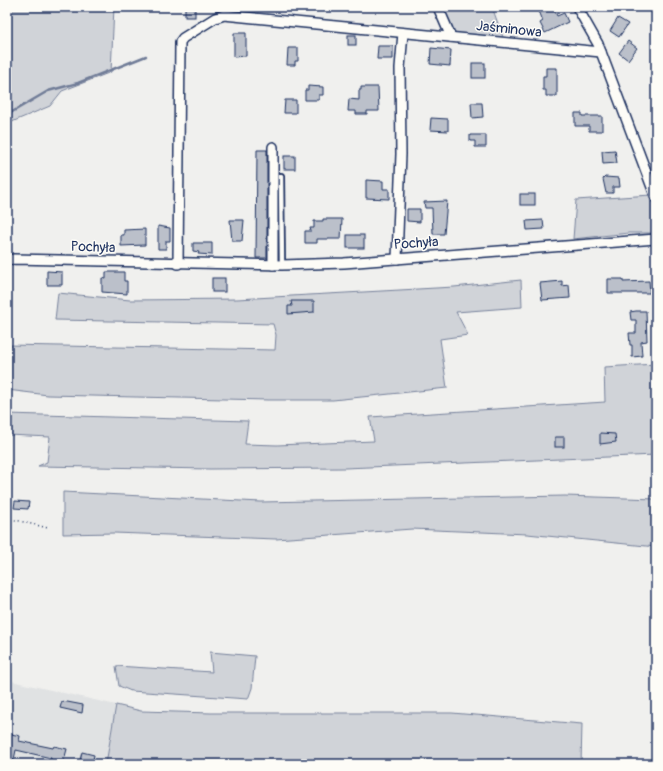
<svg xmlns="http://www.w3.org/2000/svg" width="663" height="771" font-family="Pangolin,sans-serif">
  <rect width="100%" height="100%" fill="#f0f0ee"/>
  <filter id="ink" filterUnits="userSpaceOnUse"><feTurbulence type="fractalNoise" baseFrequency=".025" numOctaves="2"/><feDisplacementMap in="SourceGraphic" scale="8" xChannelSelector="R" yChannelSelector="G"/><feConvolveMatrix kernelMatrix="1 2 1 2 8 2 1 2 1" color-interpolation-filters="sRGB"/></filter>
  <g filter="url(#ink)">
    <path fill="#e0e2e3" d="M7 680 116 705 106 764H7Z"/>
    <g fill="#d0d3d8" stroke="#76819b">
      <path d="M7 7H114L111 72 62 91 50 106 7 124Z"/>
      <path d="M442 7H492L504 40 453 35Z"/>
      <path d="M651 195 656 207V233H629L573 239 576 200Z"/>
      <path d="M521 280 522 307 456 312 468 335 440 339 447 388 333 400H268L48 395 7 390V345L275 350 276 335 273 324 55 320 58 293 130 300 237 299 454 287Z"/>
      <path d="M656 364V455L345 468 210 469 38 466 47 462 50 437 8 435V414L248 421 245 444 277 445 374 441 370 417 605 402 604 367Z"/>
      <path d="M63 492 261 502 565 496 656 499V547L527 534 412 529 276 539 114 533 63 534Z"/>
      <path d="M210 652 255 656 252 688 248 699 131 691 119 686 116 666 212 672Z"/>
      <path d="M116 705 141 711 211 713H452L582 724 581 764H106Z"/>
    </g>
    <g fill="none" stroke-linecap="round" stroke-linejoin="round">
      <path stroke="#6f7b97" stroke-width="2.5" d="M7 115 48 91 78 83 146 56"/>
    </g>
    <g fill="#bbc0ca" stroke="#1b2f5e">
      <rect x="185" y="7" width="10" height="10"/>
      <path d="M548 7H553L557 16 564 13 568 22 545 33 540 23 543 21 539 11Z"/>
      <path d="M618 18 628 24 619 37 610 31Z"/>
      <path d="M234 33H246V56L234 57Z"/>
      <rect x="348" y="35" width="8" height="10"/>
      <path d="M628 41 637 48 628 60 619 53Z"/>
      <path d="M378 46H393V59H377Z"/>
      <path d="M288 48H298V61H295V65H287Z"/>
      <path d="M431 48 451 50 450 66 430 64Z"/>
      <rect x="472" y="63" width="13" height="15"/>
      <path d="M546 68H557V96H546V90H543V76H546Z"/>
      <path d="M308 86 323 87V95H319V100H305V90H308Z"/>
      <path d="M361 87H378L379 111H367V114H356V111H348L349 99 359 100V90H361Z"/>
      <path d="M285 100H296V113H284Z"/>
      <path d="M471 103H482L483 117 472 118Z"/>
      <path d="M575 113H582V116H602V131H589V126H575Z"/>
      <path d="M431 118 448 119V131L430 130Z"/>
      <path d="M470 135H486V147H475V141H470Z"/>
      <path d="M257 150H267V258H256Z"/>
      <path d="M615 150 617 163 603 164 602 151Z"/>
      <rect x="284" y="156" width="11" height="13"/>
      <path d="M605 177 619 178 620 187H613V193H606L603 179Z"/>
      <path d="M366 180 383 181V189H389V199L366 198Z"/>
      <rect x="520" y="194" width="15" height="11"/>
      <path d="M447 201 444 234H433L432 208H425L424 202Z"/>
      <path d="M407 209H420V222L407 221Z"/>
      <path d="M323 219H342L341 239H317V243H305V231H311L310 228H314V221H323Z"/>
      <path d="M230 220H244L242 241H232Z"/>
      <path d="M543 220 544 229 527 230 526 221Z"/>
      <path d="M158 226 170 228V241H166V249H158Z"/>
      <path d="M145 229V245L121 246V235H124V230Z"/>
      <rect x="347" y="235" width="17" height="13"/>
      <path d="M193 243H212V255L198 254 199 252 193 251Z"/>
      <path d="M47 271 62 272V285H47Z"/>
      <path d="M106 272H124V281H127V294L102 292V278L106 279Z"/>
      <rect x="212" y="278" width="13" height="14"/>
      <path d="M608 279H623V282L649 281 650 293H608Z"/>
      <path d="M562 281V286L569 285 570 298 542 300 540 283Z"/>
      <path d="M291 301H314V312L288 314V306H292Z"/>
      <path d="M636 311H646L647 341 641 342 642 356 632 357V345H630L629 333H636V320H631L630 312Z"/>
      <path d="M600 433 615 434 616 442 600 444Z"/>
      <rect x="555" y="437" width="9" height="10"/>
      <path d="M15 501 29 502 28 509 14 508Z"/>
      <path d="M62 701 83 705 82 713 60 708Z"/>
      <path d="M7 733 20 736 19 741 53 748 54 746 67 749 63 764H50L51 758 16 750 13 764H7Z"/>
      <path d="M82 752 94 755 92 764H79Z"/>
    </g>
    <g fill="none" stroke-linecap="round" stroke-linejoin="round">
      <defs>
        <path id="service" d="M281 176 282 265"/>
        <g id="minor">
          <path d="M438 7 451 37"/>
          <path d="M577 7 598 44 656 198"/>
          <path d="M397 259 401 154 400 68 403 33"/>
          <path d="M7 260 14 259 282 265 344 263 656 239"/>
          <path d="M178 264 180 42 183 38 215 18 224 15 601 52"/>
          <path d="M273 265V147"/>
        </g>
      </defs>
      <use href="#service" stroke="#1b2f5e" stroke-width="8"/>
      <use href="#minor" stroke="#1b2f5e" stroke-width="12"/>
      <path stroke="#1b2f5e" stroke-width="1.5" stroke-dasharray="1 3" stroke-linecap="butt" d="M7 518 48 528"/>
      <use href="#service" stroke="#fdfcf7" stroke-width="4.5"/>
      <use href="#minor" stroke="#fdfcf7" stroke-width="9"/>
    </g>
  </g>
  <g text-anchor="middle" dominant-baseline="central" stroke-width="3" stroke-linejoin="round" paint-order="stroke">
    <g font-size="14" fill="#1b2f5e" stroke="#fdfcf7">
      <text transform="translate(509 29) rotate(6)">Jaśminowa</text>
      <text transform="translate(416 243) rotate(-4)">Pochyła</text>
      <text transform="translate(93 247) rotate(2)">Pochyła</text>
    </g>
  </g>
  <rect width="663" height="771" fill="none" stroke="#fdfcf7" stroke-width="24"/>
  <rect x="12" y="12" width="639" height="747" fill="none" stroke="#1b2f5e" stroke-width="1.5" filter="url(#ink)"/>
</svg>
